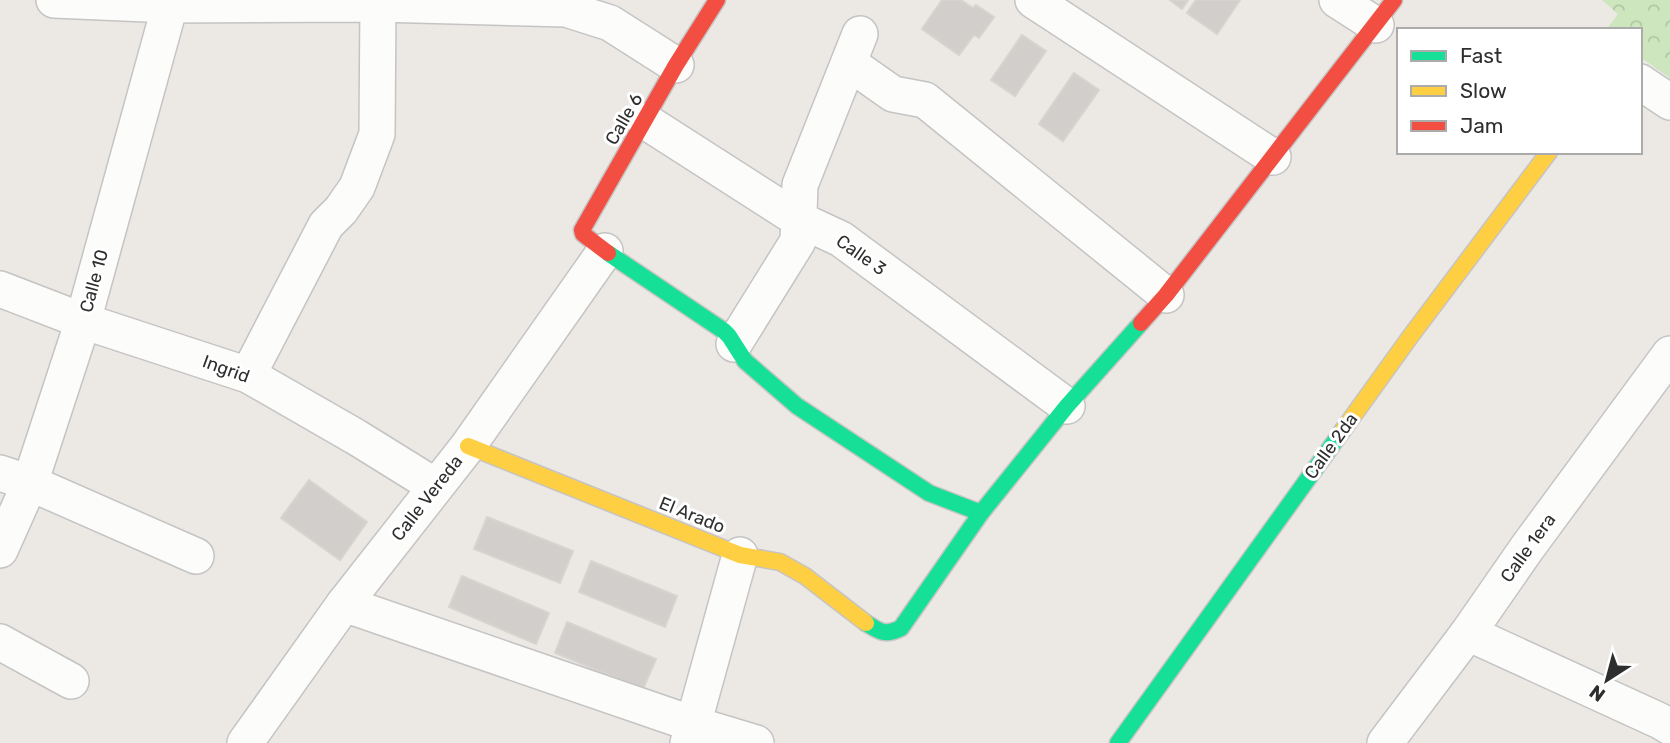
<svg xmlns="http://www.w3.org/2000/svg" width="1670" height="743" font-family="Rubik,sans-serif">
  <defs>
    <pattern id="park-crowns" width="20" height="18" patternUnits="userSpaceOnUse" patternTransform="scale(1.75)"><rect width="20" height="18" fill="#cee6be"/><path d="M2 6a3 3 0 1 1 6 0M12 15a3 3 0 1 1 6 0" fill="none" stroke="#b1c6a4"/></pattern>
  </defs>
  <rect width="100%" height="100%" fill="#ece8e4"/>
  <path fill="url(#park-crowns)" d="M1602 0H1670V78L1640 57V30H1606L1618 14Z"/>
  <g fill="#d1cecb" stroke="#d7d4d0" stroke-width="2">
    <path d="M942 0H961L973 8 976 5 994 17 979 38 974 35 959 55 922 29Z"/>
    <path d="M1170 0H1188L1182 9Z"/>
    <path d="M1196 0H1240L1217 34 1187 13Z"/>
    <path d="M1022 35 1046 51 1015 96 991 80Z"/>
    <path d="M1074 73 1099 90 1063 141 1039 124Z"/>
    <path d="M309 480 367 522 340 560 281 518Z"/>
    <path d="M487 517 573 551 560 583 474 549Z"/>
    <path d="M591 561 677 596 665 627 579 592Z"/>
    <path d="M462 576 549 613 536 644 449 607Z"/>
    <path d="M567 622 656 659 643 689 555 653Z"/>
  </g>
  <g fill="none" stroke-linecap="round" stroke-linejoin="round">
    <defs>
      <g id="street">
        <path d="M54 0 170 5 378 4 566 9 610 23 676 65"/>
        <path d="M1033 0 1273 157"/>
        <path d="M1337 0 1376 25"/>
        <path d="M849 63 893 94 925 100 1166 295"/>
        <path d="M1640 82 1670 102"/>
        <path d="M645 121 798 219 841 239 1067 406"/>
        <path d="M0 289 83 321 248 375 356 437 435 486"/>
        <path d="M734 344 798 241 800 185 860 34"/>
        <path d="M248 375 326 225 341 210 357 187 377 134 378 4"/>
        <path d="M0 473 30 483 196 556"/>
        <path d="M0 550 30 483 83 321 170 5"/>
        <path d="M344 604 693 724 756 743"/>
        <path d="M1468 633 1660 721 1670 727"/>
        <path d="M0 642 71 681"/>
        <path d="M245 743 344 604 468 446 605 251"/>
        <path d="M688 743 740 555"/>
        <path d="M1385 743 1468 633 1527 548 1670 354"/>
      </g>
      <g id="fast">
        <path d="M608 253 724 331 729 336 745 361 797 406 929 493 981 513"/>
        <path d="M866 623C880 632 885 636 901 628L981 513 1067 406 1141 323"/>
        <path d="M1118 743 1343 430"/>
      </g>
      <g id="slow">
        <path d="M1343 430 1410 337 1549 152"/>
        <path d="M468 446 740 555 780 562 805 576 866 623"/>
      </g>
      <g id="jam">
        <path d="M608 253 583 234 582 230 676 65 717 0"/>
        <path d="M1141 323 1166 295 1394 0"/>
      </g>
    </defs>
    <use href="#street" stroke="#c5c4c5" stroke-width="38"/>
    <use href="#fast" stroke="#c5c4c5" stroke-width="19"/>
    <use href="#slow" stroke="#c5c4c5" stroke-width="19"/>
    <use href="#jam" stroke="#c5c4c5" stroke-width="19"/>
    <use href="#street" stroke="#fcfcfb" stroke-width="35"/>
    <use href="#fast" stroke="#16e098" stroke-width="16"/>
    <use href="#slow" stroke="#ffcf43" stroke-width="16"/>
    <use href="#jam" stroke="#f24e42" stroke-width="16"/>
  </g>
  <g text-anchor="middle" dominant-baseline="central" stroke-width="6" stroke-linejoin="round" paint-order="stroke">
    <g font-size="18" fill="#2e2e2e" stroke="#fff">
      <text transform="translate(624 119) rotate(-60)">Calle 6</text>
      <text transform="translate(861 255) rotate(35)">Calle 3</text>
      <text transform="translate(94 281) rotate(-75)">Calle 10</text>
      <text transform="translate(226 369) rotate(20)">Ingrid</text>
      <text transform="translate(1331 446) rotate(-54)">Calle 2da</text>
      <text transform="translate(427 498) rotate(-52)">Calle Vereda</text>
      <text transform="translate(692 515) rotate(22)">El Arado</text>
      <text transform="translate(1528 548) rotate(-54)">Calle 1era</text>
    </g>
  </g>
  <rect x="1397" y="28" width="245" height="126" fill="#ffffff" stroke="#ababab" stroke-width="2"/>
  <rect x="1411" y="51" width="35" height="10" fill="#16e098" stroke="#ababab" stroke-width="2"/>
  <text x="1460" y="63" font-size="21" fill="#2e2e2e">Fast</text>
  <rect x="1411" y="86" width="35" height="10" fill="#ffcf43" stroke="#ababab" stroke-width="2"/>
  <text x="1460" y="98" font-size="21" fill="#2e2e2e">Slow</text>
  <rect x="1411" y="121" width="35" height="10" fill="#f24e42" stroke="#ababab" stroke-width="2"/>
  <text x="1460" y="133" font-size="21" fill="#2e2e2e">Jam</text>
  <g transform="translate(1607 680) rotate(216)" stroke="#ffffff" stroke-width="5" paint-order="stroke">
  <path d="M0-5L12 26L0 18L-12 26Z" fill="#2e2e2e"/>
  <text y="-10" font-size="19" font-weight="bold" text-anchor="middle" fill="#2e2e2e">N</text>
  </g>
</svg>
